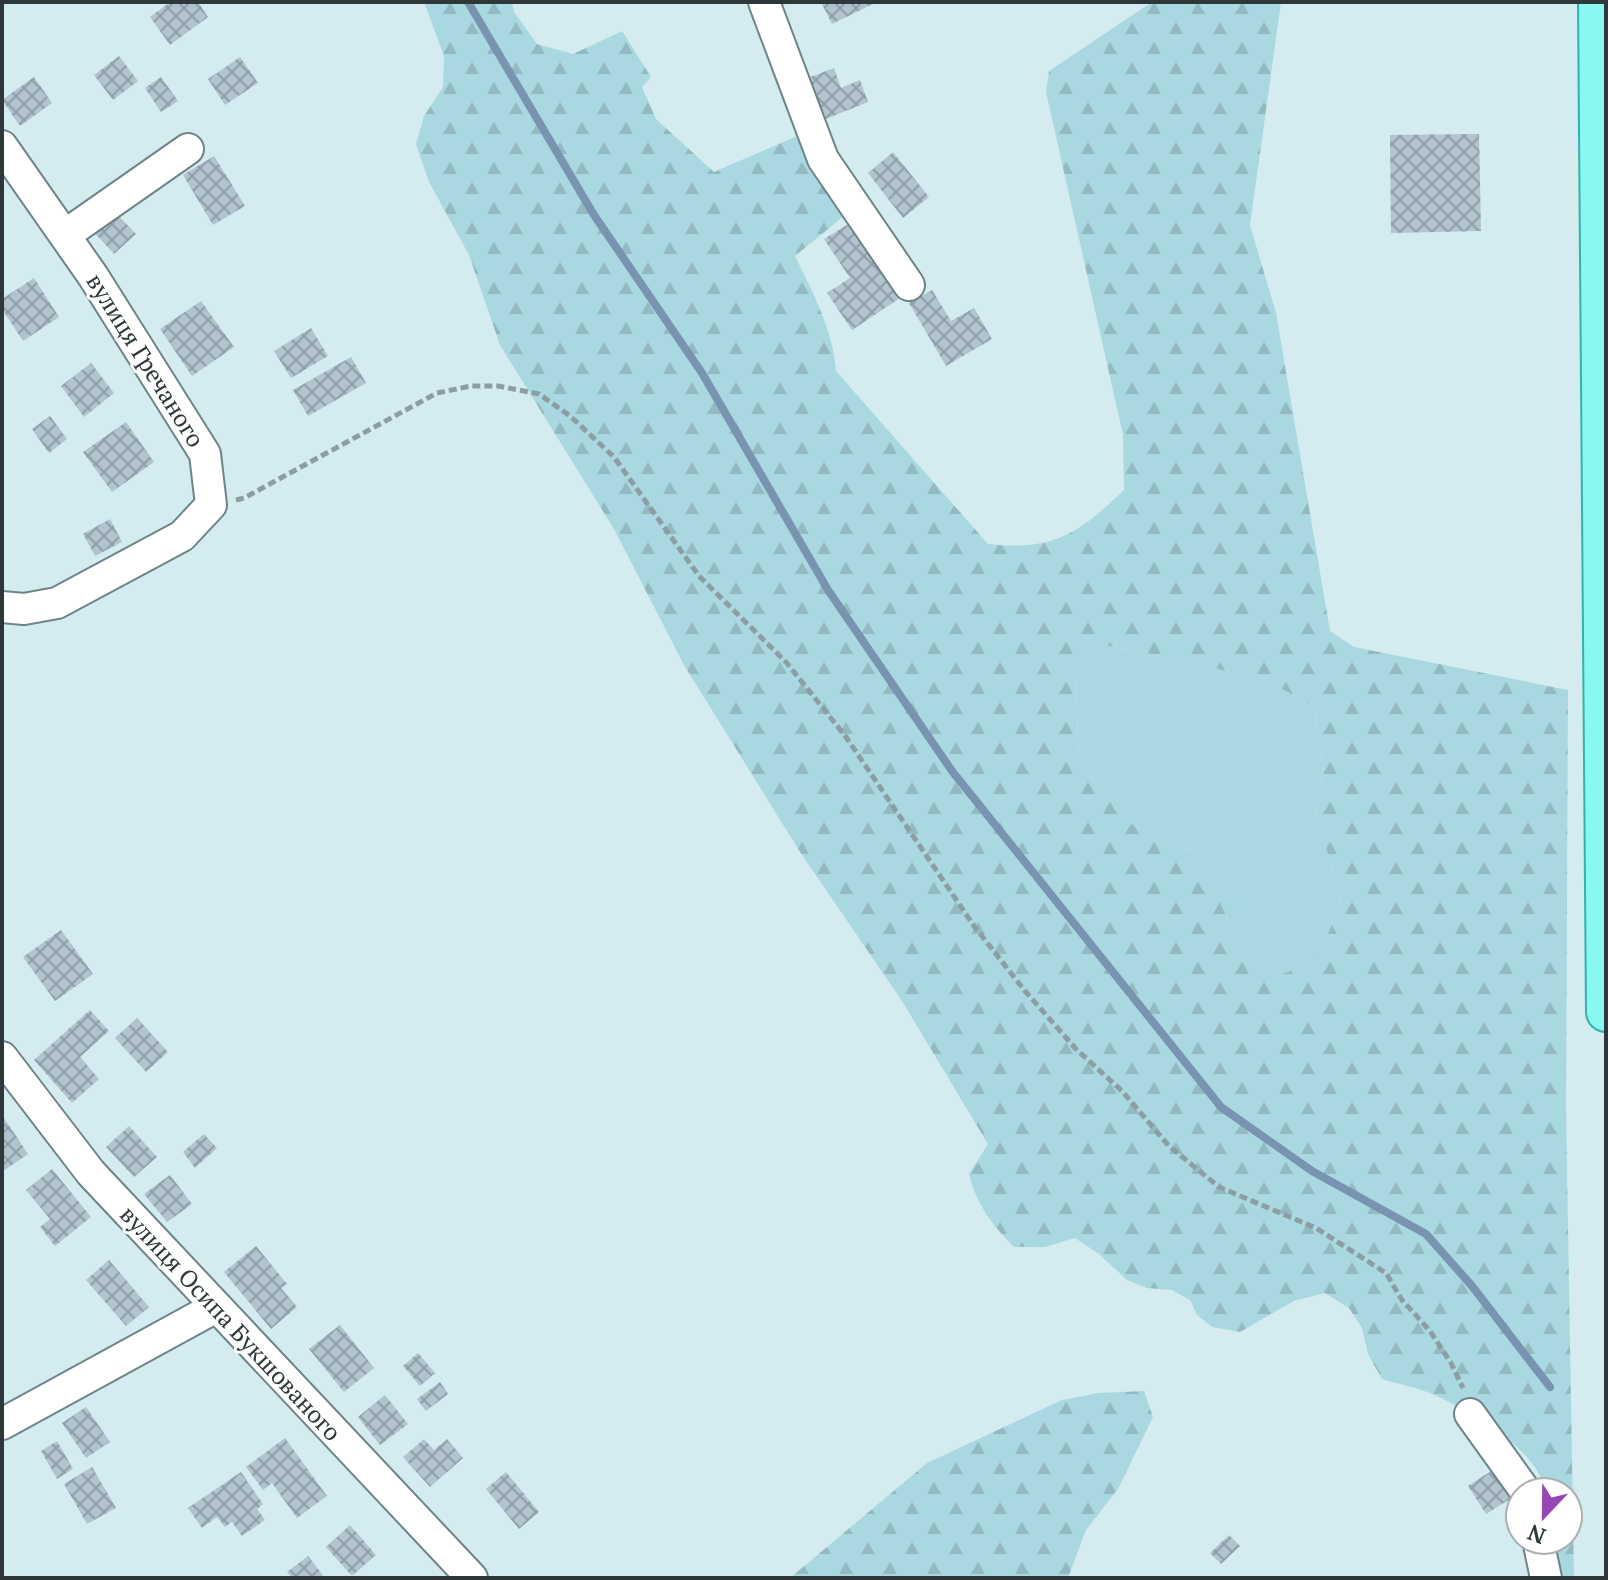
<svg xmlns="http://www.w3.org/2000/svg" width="1608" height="1580" font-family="'PT Serif',serif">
  <defs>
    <pattern id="forest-firs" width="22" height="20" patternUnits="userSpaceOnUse" patternTransform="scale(2)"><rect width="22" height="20" fill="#aad8e0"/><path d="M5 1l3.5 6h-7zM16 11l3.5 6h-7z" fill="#93bac1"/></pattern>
    <pattern id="building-cross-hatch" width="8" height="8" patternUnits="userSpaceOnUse" patternTransform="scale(2)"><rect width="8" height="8" fill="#b0c3ce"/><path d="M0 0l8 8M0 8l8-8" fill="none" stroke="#909fa8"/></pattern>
  </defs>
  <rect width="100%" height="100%" fill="#d4ecf0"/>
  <path fill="#aad8e0" d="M1091 643 1193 662 1275 685 1314 707 1323 771 1316 807 1318 827 1331 862 1341 902 1326 938 1303 966 1282 974 1262 969 1238 943 1208 874 1190 850 1131 824 1101 790 1079 761 1076 688 1079 659Z"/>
  <g fill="url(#forest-firs)" fill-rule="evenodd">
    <path d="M424 2H512L514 12 537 44 573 54 622 31 651 77 642 87 656 119 714 172 797 136 845 215 795 256C813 293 833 330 836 371L988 544C1054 551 1078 534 1124 490L1123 435 1046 92 1049 71 1152 2H1281L1250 225 1276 313 1330 631 1354 647 1568 690 1566 1109 1574 1578H1549L1544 1540H1568V1492H1544C1544 1452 1463 1407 1430 1393 1415 1387 1398 1384 1382 1379L1368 1354 1362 1328 1349 1308 1325 1293 1294 1301 1240 1332 1212 1327 1197 1315 1190 1300 1172 1290 1147 1288 1127 1280 1099 1254 1075 1238 1045 1247H1014C993 1226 976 1204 969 1174L988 1144 902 1001 800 852 684 665 614 529 500 345 469 255 429 182 416 144 424 116 443 87 444 56ZM1091 643 1193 662 1275 685 1314 707 1323 771 1316 807 1318 827 1331 862 1341 902 1326 938 1303 966 1282 974 1262 969 1238 943 1208 874 1190 850 1131 824 1101 790 1079 761 1076 688 1079 660Z"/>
    <path d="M1144 1391 1153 1417 1118 1489 1086 1530 1068 1578H790L927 1463 1062 1400 1099 1393Z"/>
  </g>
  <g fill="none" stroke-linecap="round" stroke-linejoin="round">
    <path stroke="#7894b0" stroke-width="8" d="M468 2 594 215 702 373 828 590 952 771 1221 1107 1312 1171 1426 1234 1472 1286 1550 1387"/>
  </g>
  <g fill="url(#building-cross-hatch)">
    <path d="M170 2H198L208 17 170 45 150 17Z"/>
    <path d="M821 2H877L832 24Z"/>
    <path d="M119 56 138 81 113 100 94 75Z"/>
    <path d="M240 57 258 83 225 105 208 79Z"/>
    <path d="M834 68 841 88 860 80 868 102 816 123 800 81Z"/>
    <path d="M34 77 52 103 20 126 2 100Z"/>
    <path d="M161 77 178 101 161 112 145 88Z"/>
    <path d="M1479 134 1481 231 1391 233 1390 135Z"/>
    <path d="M893 152 929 197 903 218 868 173Z"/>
    <path d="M214 156 245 206 213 225 183 175Z"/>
    <path d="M113 210 136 234 114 254 92 230Z"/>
    <path d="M850 223 900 298 852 330 827 293 850 278 824 239Z"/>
    <path d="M34 278 59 317 23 341 2 309V299Z"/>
    <path d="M932 290 951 321 974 308 992 339 946 366 909 303Z"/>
    <path d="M201 301 234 347 192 376 160 329Z"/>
    <path d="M311 328 328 356 291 378 274 351Z"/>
    <path d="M351 357 366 383 308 416 293 390Z"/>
    <path d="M91 363 114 393 84 417 61 386Z"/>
    <path d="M50 416 67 439 49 453 32 429Z"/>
    <path d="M126 422 154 462 112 492 83 452Z"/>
    <path d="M110 519 122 542 95 556 83 534Z"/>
    <path d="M61 930 93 974 55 1001 23 957Z"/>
    <path d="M90 1010 109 1031 80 1057 99 1079 72 1103 34 1060Z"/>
    <path d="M137 1018 168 1052 146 1072 115 1038Z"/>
    <path d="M2 1115 28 1154 2 1172Z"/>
    <path d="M129 1126 157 1157 134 1177 106 1147Z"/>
    <path d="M204 1134 217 1148 195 1168 183 1152Z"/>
    <path d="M52 1169 91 1217 55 1246 40 1227 50 1219 26 1190Z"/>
    <path d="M170 1175 192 1204 167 1222 144 1194Z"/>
    <path d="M256 1246 287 1284 281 1288 297 1307 271 1329 224 1272Z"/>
    <path d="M109 1260 149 1307 126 1326 86 1280Z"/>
    <path d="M340 1325 374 1368 344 1392 309 1349Z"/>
    <path d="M418 1353 435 1373 420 1386 403 1366Z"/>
    <path d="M440 1382 448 1394 426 1411 417 1399Z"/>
    <path d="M385 1395 408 1424 380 1445 358 1417Z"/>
    <path d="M86 1407 110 1442 86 1458 62 1423Z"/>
    <path d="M285 1438 327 1496 297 1518 272 1483 263 1490 246 1467Z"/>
    <path d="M424 1439 434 1450 447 1439 463 1458 430 1487 403 1457Z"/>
    <path d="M57 1441 73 1469 57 1479 41 1451Z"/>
    <path d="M1502 1464 1520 1493 1486 1514 1468 1486Z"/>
    <path d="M92 1467 116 1508 87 1524 64 1484Z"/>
    <path d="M241 1472 263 1504 257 1509 265 1520 242 1536 232 1522 225 1527 217 1517 202 1528 188 1508Z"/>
    <path d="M506 1472 539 1512 519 1529 486 1489Z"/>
    <path d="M350 1525 376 1555 352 1576 326 1547Z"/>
    <path d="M1229 1535 1240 1546 1221 1564 1210 1553Z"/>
    <path d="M308 1556 325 1578H292L287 1572Z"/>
  </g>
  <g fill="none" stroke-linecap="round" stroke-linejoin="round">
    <defs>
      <g id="minor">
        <path d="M764 2 823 159 909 285"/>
        <path d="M2 146 93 276 205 454 211 505 182 536 57 603 24 609 2 607"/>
        <path d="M65 235 188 149"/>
        <path d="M2 1057 91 1173 472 1578"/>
        <path d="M1470 1414 1526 1492"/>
        <path d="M2 1424 216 1307"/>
        <path d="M1538 1540 1546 1578"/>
      </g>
      <path id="major" d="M1598 2 1606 1012"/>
    </defs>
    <use href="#minor" stroke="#6e8488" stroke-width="34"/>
    <use href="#major" stroke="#34b2aa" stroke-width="42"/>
    <path stroke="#8c9ea1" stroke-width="5" stroke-dasharray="8 4" stroke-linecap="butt" d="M236 500 244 498 437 393 471 386H498L539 394 570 416 614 457 699 576 786 662 846 737 974 926 1025 991 1076 1049 1122 1091 1169 1146 1219 1187 1316 1228 1386 1273 1402 1300 1430 1331 1451 1363 1463 1388"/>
    <use href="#minor" stroke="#fff" stroke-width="30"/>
    <use href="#major" stroke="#88f8f1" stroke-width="38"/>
  </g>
  <g text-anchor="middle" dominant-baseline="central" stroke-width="6" stroke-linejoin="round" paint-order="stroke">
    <g font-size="24" fill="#2e3739" stroke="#fff">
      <text transform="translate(146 360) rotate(58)">вулиця Гречаного</text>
      <text transform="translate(231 1323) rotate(47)">вулиця Осипа Букшованого</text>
    </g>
  </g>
  <rect width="1608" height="1580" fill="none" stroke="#2e3739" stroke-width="8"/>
  <g transform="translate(1544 1516) rotate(202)"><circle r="38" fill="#ffffff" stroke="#abafb0" stroke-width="2"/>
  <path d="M0-6L14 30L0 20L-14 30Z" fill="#9846b5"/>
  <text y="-12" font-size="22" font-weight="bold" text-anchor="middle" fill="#2e3739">N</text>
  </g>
</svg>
